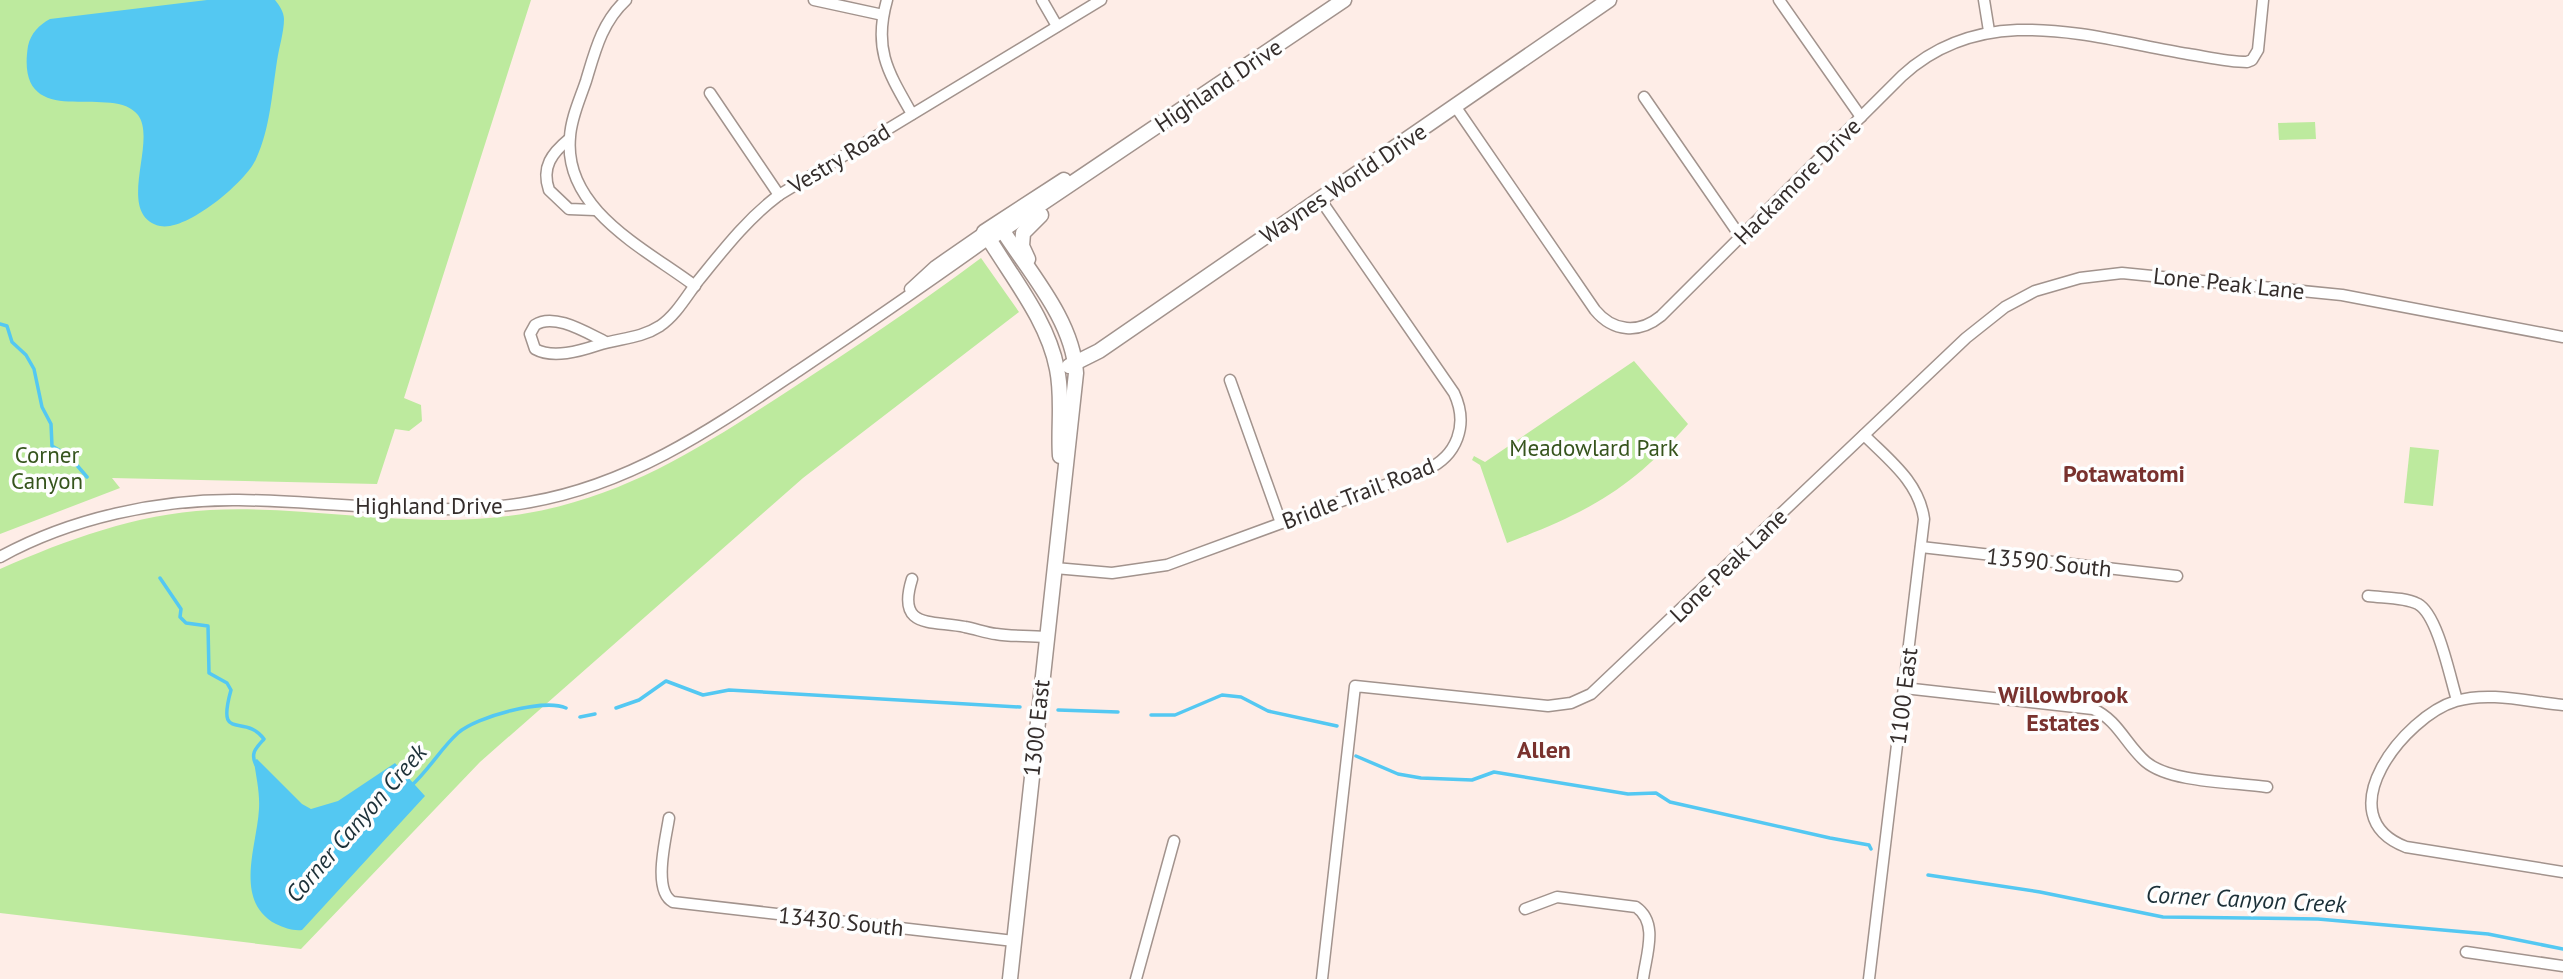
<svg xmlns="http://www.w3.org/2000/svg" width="2563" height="979" font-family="'PT Sans',sans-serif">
  <rect width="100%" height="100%" fill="#feede7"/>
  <g fill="#bdea9e">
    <path d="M0 0H531L404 398 421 405 422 421 409 431 395 429 377 484 112 478 120 488 0 534Z"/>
    <path d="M2315 122 2316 139 2279 140 2278 123Z"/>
    <path d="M981 258 1019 312 803 478 480 762 301 949 0 913V569C66 540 136 514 210 510 309 505 409 529 508 516 618 502 697 450 788 391 854 348 918 305 981 258Z"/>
    <path d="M1634 361 1688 424C1630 490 1588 512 1507 543L1480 465 1472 460 1474 456 1485 462Z"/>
    <path d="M2410 447 2439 450 2433 506 2404 503Z"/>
  </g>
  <g fill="#54c8f2">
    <path d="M207 0H275C279 5 284 12 284 19 284 32 279 47 277 61 272 93 270 129 256 159 246 182 186 232 160 226 114 214 158 142 138 115 112 81 14 136 28 46 31 33 39 25 50 19Z"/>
    <path d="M257 759 302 804 311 809 338 801 395 763 425 796 302 930C293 931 285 928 276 924 233 901 257 846 259 809 260 792 256 777 254 761Z"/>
  </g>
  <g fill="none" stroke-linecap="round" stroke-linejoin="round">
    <g stroke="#54c8f2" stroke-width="3.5">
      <path d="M0 324 7 326 12 342 26 355 34 369 42 407 51 424 52 446 69 456 87 477"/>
      <path d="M160 578 181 609 180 617 186 623 208 626 209 673 227 683 231 690C216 744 244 712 264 739 256 748 250 753 256 765"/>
      <path d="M616 708 639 700 666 681 703 695 729 690 1020 707"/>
      <path d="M1058 710 1118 712"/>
      <path d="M1151 715H1175L1222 695 1241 697 1268 711 1337 726"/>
      <path d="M580 717 595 714"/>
      <path d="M1356 756 1398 774 1421 778 1472 780 1494 772 1628 794 1656 793 1670 802 1830 838 1869 845 1871 849"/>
      <path d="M411 786C429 770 441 748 458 733 476 717 544 698 566 708"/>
      <path d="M1928 875 2040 892 2163 917 2318 919 2488 934 2563 949"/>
    </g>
    <defs>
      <g id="minor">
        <path d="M626 0C602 22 595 51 586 81 580 99 571 118 570 137 563 210 646 249 695 286"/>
        <path d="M814 0 883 15"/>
        <path d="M887 0C873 49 888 72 912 114"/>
        <path d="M1042 0 1057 26"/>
        <path d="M1779 0 1861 117"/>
        <path d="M1984 0 1989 31"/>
        <path d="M710 93 779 195"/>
        <path d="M1644 97 1740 236"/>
        <path d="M1455 106 1595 310C1613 332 1639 334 1661 316L1902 76C1985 0 2089 37 2188 54 2207 57 2227 62 2247 62L2252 60 2258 50 2263 0"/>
        <path d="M569 139C552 153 541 167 549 190L569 209 595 210"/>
        <path d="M910 289 935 266 984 232"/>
        <path d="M606 342C587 333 554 312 535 325L530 334 535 349C553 359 580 351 598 345 619 338 640 339 660 326 676 315 686 297 698 281 724 249 747 219 779 195L1101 0"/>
        <path d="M1230 380 1281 523"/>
        <path d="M1864 435C1889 460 1919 482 1924 519L1869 979"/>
        <path d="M1921 547 2177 576"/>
        <path d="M0 557C71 518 159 499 239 500 335 501 434 519 530 502 633 484 713 428 798 371 862 328 926 284 989 239"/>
        <path d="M1055 568 1112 573 1167 565 1426 470C1457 456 1469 425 1454 393L1320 199"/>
        <path d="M912 579C896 630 932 620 965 627 976 629 986 633 996 634 1012 637 1029 635 1045 637"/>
        <path d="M2368 596C2384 598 2404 597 2418 604 2438 615 2450 678 2457 700"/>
        <path d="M1904 688 2093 709C2118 720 2126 745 2146 762 2171 783 2235 782 2267 787"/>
        <path d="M2563 705C2529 702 2490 691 2456 701 2405 716 2325 816 2406 847L2563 872"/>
        <path d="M669 818C666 838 652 891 673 902L1014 941"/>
        <path d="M1525 909 1557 897 1636 907C1659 923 1646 955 1643 979"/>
        <path d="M2466 952 2563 966"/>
        <path d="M1136 979 1174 841"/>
        <path d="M1322 979 1355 686 1548 706 1571 703 1591 694 1966 338 2005 307 2035 291 2080 278 2122 273 2342 295 2563 337"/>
      </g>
      <g id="major">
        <path d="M1003 231C1030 273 1073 321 1076 373L1010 979"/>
        <path d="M984 232 1064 180"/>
        <path d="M1028 259 1022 246 1023 233 1041 215"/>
        <path d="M1069 366 1099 351 1609 0"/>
        <path d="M1060 456C1058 427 1063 398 1057 369 1048 322 1014 280 989 239L1344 0"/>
      </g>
    </defs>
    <use href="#minor" stroke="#a2938d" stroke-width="13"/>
    <use href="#major" stroke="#a2938d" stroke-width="17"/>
    <use href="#minor" stroke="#fff" stroke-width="10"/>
    <use href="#major" stroke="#fff" stroke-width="14"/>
  </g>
  <g text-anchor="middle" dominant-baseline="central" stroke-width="7" stroke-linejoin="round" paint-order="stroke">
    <g font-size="23" fill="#342d2b" stroke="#fefefe">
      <text transform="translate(1218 85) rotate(-34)">Highland Drive</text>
      <text transform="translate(839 158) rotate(-31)">Vestry Road</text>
      <text transform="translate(1797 181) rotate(-45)">Hackamore Drive</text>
      <text transform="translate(1343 183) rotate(-34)">Waynes World Drive</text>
      <text transform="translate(2229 283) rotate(6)">Lone Peak Lane</text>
      <text transform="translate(1358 493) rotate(-21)">Bridle Trail Road</text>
      <text x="429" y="505">Highland Drive</text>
      <text transform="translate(2049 562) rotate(6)">13590 South</text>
      <text transform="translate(1728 565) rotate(-44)">Lone Peak Lane</text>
      <text transform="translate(1903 696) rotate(-83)">1100 East</text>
      <text transform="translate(1036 728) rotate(-84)">1300 East</text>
      <text transform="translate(841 921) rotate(6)">13430 South</text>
    </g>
    <g font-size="23" fill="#36541d" stroke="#fefefe">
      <text x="1594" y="447">Meadowlard Park</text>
      <text x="47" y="454">Corner<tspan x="47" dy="26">Canyon</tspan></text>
    </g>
    <g font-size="24" font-weight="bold" fill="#79322e" stroke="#fefefe">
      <text x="2124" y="473">Potawatomi</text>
      <text x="2063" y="694">Willowbrook<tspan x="2063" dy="28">Estates</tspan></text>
      <text x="1544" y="749">Allen</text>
    </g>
    <g font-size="24" font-style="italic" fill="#1c3038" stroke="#fefefe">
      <text transform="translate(356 823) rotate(-49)">Corner Canyon Creek</text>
      <text transform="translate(2246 899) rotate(3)">Corner Canyon Creek</text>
    </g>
  </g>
</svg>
